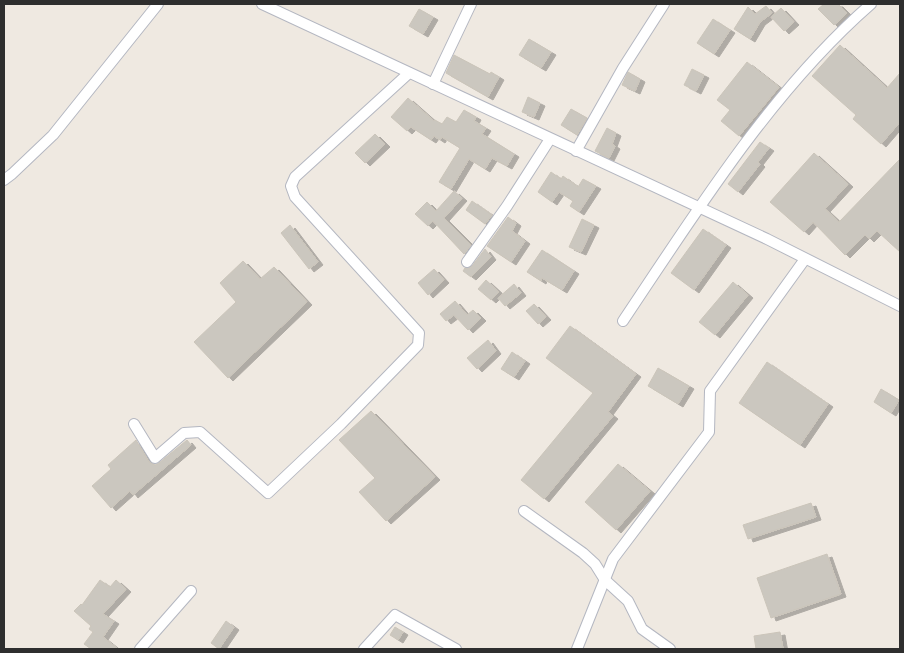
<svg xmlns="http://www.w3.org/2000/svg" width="904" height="653" font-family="Rubik,sans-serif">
  <defs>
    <filter id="shadow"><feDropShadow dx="5" dy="3" stdDeviation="0" flood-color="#0004"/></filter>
  </defs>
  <rect width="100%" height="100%" fill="#efe9e1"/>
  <g fill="#cbc7bf" stroke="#cbc5ba" filter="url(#shadow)">
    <path d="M824 4H838L847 13 834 25 818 9Z"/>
    <path d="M766 6 772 13 760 22 750 39 734 29 748 7 755 14Z"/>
    <path d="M781 8 794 22 784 31 771 17Z"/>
    <path d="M419 9 433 17 423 34 409 26Z"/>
    <path d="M713 19 730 30 714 54 697 43Z"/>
    <path d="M529 39 551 52 541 68 519 55Z"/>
    <path d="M840 45 887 88 900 73V122L881 144 853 119 856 115 812 76Z"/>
    <path d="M454 55 490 74 491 72 499 77 488 97 446 73Z"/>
    <path d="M747 62 779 87 739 136 721 121 730 110 717 100Z"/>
    <path d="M692 69 704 75 696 91 684 85Z"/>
    <path d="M628 72 640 79 635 91 622 85Z"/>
    <path d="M528 97 540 103 534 117 522 112Z"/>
    <path d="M408 98 434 121 435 120 442 124 447 117 456 122 464 110 476 117 474 121 486 128 482 134 514 154 507 166 492 158 485 169 469 159 451 189 439 182 460 148 442 137 440 140 434 136 431 140 411 127 407 131 391 117Z"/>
    <path d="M571 109 587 118 577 135 561 125Z"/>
    <path d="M607 128 616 133 612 144 615 146 609 158 595 151Z"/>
    <path d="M375 134 385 144 365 163 355 153Z"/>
    <path d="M760 142 769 148 758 162 760 164 738 192 728 184Z"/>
    <path d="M814 153 848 184 825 209 839 222 900 159V252L877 231 869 239 865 235 845 255 813 222 804 232 770 202Z"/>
    <path d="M551 172 561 179 563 176 578 187 583 179 596 186 579 212 570 206 573 201 559 192 552 202 538 192Z"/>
    <path d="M454 191 462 198 444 218 471 245 464 254 433 221 428 226 415 214 427 202 436 211Z"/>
    <path d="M472 201 492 215 485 224 466 210Z"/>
    <path d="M508 217 516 223 512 231 525 241 511 262 487 246Z"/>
    <path d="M582 219 594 225 581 252 569 247Z"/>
    <path d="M290 225 318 262 309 269 281 233Z"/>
    <path d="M703 229 726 245 694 290 671 273Z"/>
    <path d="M485 249 491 257 471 277 463 271 465 268 472 266Z"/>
    <path d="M542 250 574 271 562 290 542 278 541 281 527 272Z"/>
    <path d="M243 261 260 279 274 267 307 302 228 378 194 342 236 302 220 283Z"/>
    <path d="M434 269 444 280 428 295 418 283Z"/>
    <path d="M486 280 499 292 491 300 478 289Z"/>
    <path d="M733 282 748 295 715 335 699 322Z"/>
    <path d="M514 284 521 293 505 306 498 298Z"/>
    <path d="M455 301 467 315 473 310 481 318 468 330 454 315 446 321 440 314Z"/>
    <path d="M534 304 546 317 538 324 526 311Z"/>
    <path d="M570 326 636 374 608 412 613 416 544 499 521 480 593 393 546 358Z"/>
    <path d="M488 340 496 351 477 369 467 358Z"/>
    <path d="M512 352 525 361 514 377 501 369Z"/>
    <path d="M767 362 828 404 800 445 739 403Z"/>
    <path d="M658 368 689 386 678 404 648 386Z"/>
    <path d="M881 389 899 400 891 413 874 402Z"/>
    <path d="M371 411 435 477 386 521 359 492 375 478 339 440Z"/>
    <path d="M136 440 149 462 155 465 159 463 187 440 191 445 133 495 130 491 111 508 92 486 111 469 108 465Z"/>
    <path d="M618 464 650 491 616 530 585 502Z"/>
    <path d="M811 503 816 517 748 539 743 525Z"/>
    <path d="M827 554 841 594 771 618 757 578Z"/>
    <path d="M100 580 110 587 116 580 126 589 103 614 114 621 103 637 118 649H91L84 644 93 632 89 629 91 626 74 611 81 604 82 605Z"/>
    <path d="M226 621 234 627 219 649 211 643Z"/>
    <path d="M395 627 403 632 398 640 390 635Z"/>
    <path d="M780 632 783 649H756L754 636Z"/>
  </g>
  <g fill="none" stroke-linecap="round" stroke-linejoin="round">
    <defs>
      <g id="minor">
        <path d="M262 4 767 239 900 306"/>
        <path d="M433 84 471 4"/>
        <path d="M576 151 623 68 664 4"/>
        <path d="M4 180 12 174 53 135 158 4"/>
        <path d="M467 262 507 206 550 139"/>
        <path d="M623 321C696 212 772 90 871 4"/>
        <path d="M134 424 155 458 184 433 200 432 268 493 341 424 418 345 419 333 295 197 291 186 295 177 409 73"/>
        <path d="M524 511 583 553 595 564 605 580 628 601 642 629 670 649"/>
        <path d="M140 649 191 591"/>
        <path d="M364 649 395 615 456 649"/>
        <path d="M577 649 613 559 709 432 710 391 805 259"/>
      </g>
    </defs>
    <use href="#minor" stroke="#b4b7c1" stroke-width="12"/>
    <use href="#minor" stroke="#fff" stroke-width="10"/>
  </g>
  <rect width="904" height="653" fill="none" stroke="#2e2e2e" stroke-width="10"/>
</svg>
